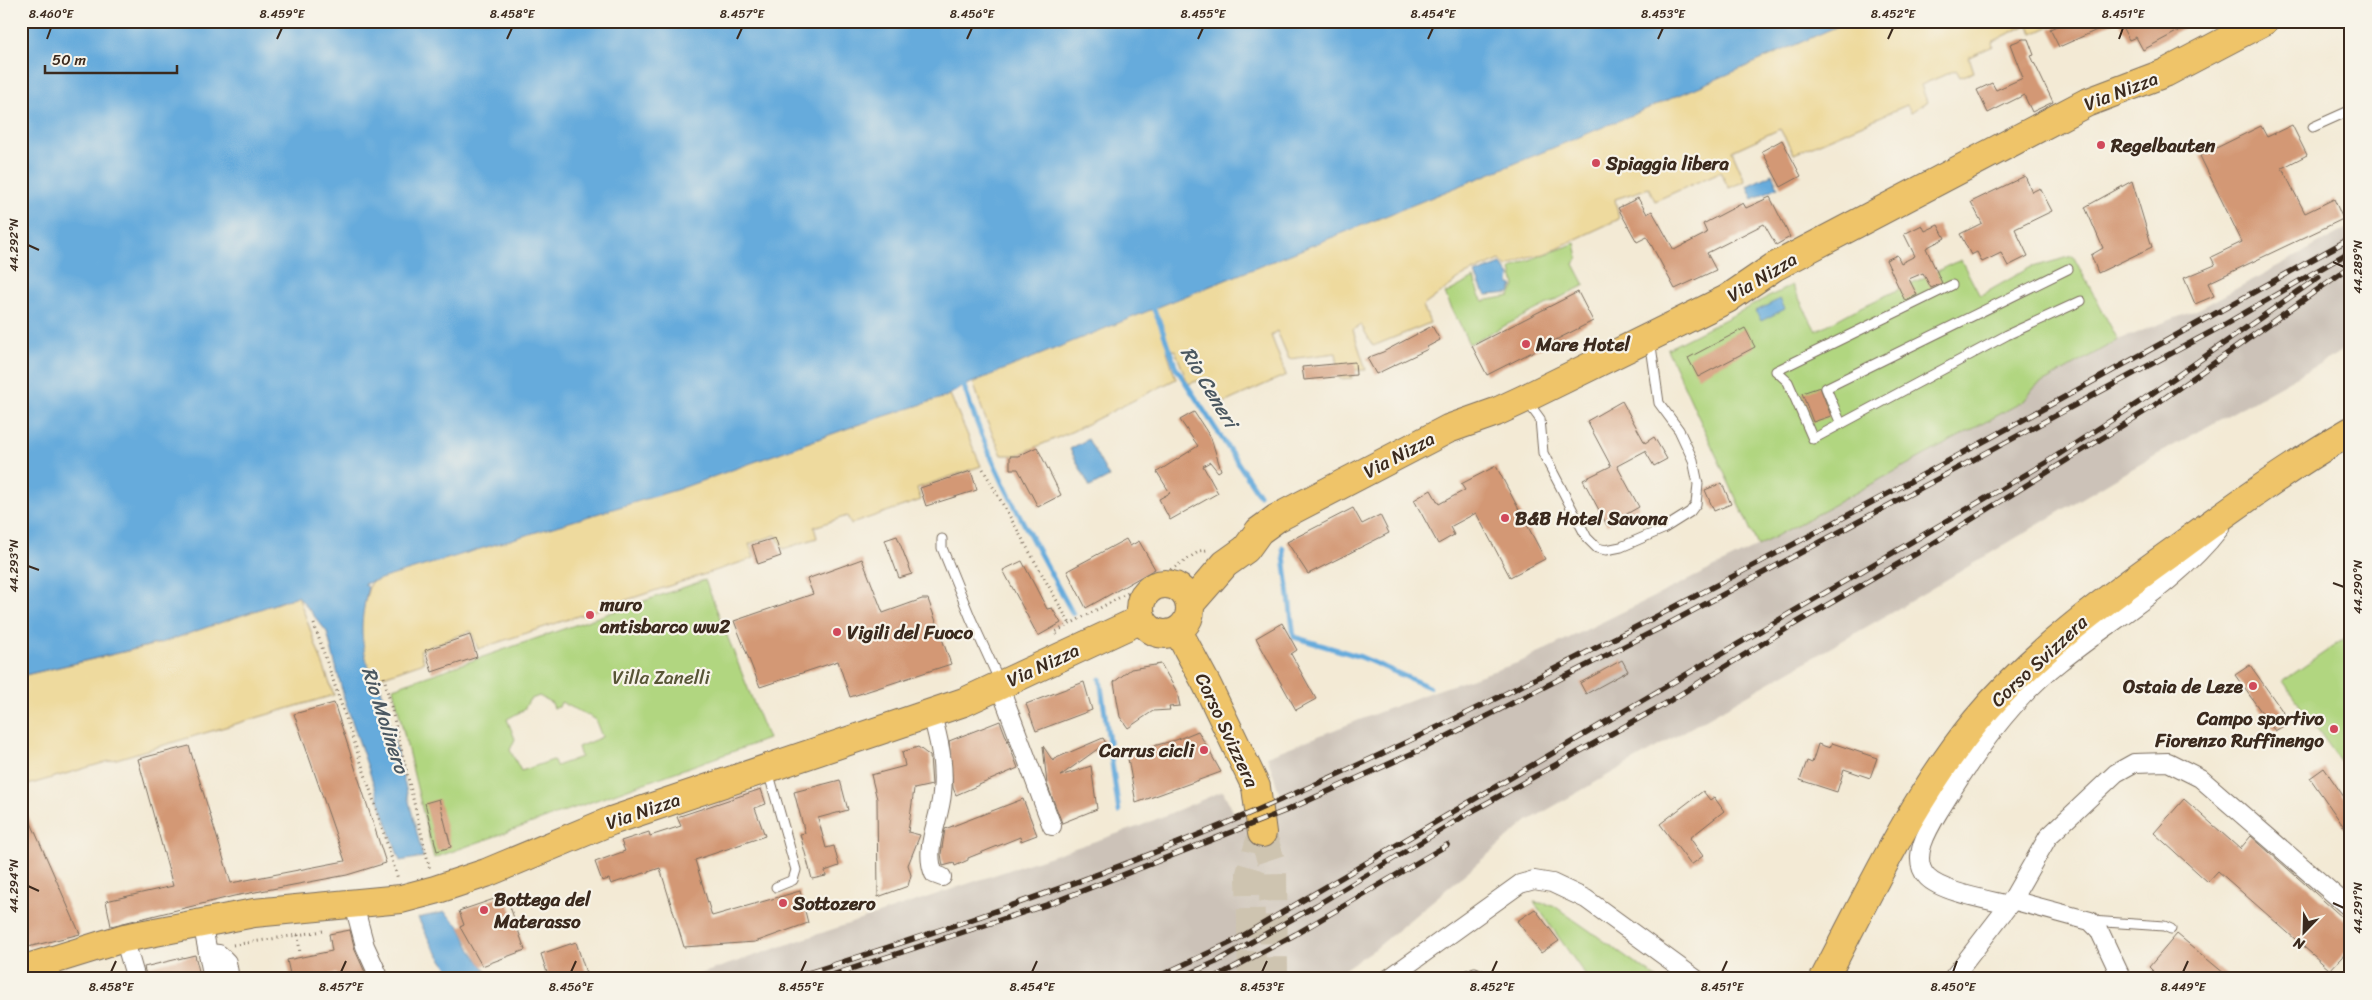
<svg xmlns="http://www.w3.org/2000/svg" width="2372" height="1000" font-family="Sriracha,sans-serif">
  <rect width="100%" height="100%" fill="#f7f3e8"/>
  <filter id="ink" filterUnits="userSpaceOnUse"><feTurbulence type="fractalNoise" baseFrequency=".02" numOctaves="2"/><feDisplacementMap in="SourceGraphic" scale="10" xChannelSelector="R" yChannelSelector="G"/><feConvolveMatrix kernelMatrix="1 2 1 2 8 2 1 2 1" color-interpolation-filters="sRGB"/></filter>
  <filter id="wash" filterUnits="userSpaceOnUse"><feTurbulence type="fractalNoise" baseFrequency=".0096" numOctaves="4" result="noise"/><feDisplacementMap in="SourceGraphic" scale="20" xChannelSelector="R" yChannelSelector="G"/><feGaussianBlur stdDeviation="1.12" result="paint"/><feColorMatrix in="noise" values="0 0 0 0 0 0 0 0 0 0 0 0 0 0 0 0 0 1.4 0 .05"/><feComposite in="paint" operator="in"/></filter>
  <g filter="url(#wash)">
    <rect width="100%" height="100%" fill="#f3ead5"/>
    <path fill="#ccc2b8" d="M2351 226V346L2121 475 1889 614 1528 821 1375 949 1329 979H685L1140 826 1223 791 1234 813 1280 795 1267 756 1426 694 1520 662 1758 546 2024 401 2035 387 2118 340 2199 309Z"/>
    <g fill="#b1d680" stroke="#76804f" fill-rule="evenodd">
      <path d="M1575 243 1578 258 1574 264 1585 285 1469 344 1445 294 1474 278 1479 295 1483 301 1510 296 1515 286 1511 269C1530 257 1554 253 1575 243Z"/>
      <path d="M2073 256 2118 340 2035 387 2024 401 1758 546 1667 349 1792 285 1816 331 1853 311 1961 260 1980 296 2029 268Z"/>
      <path d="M705 580 768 739 434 858 393 688ZM539 696 552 703 554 708 559 707 561 702 595 719 602 737 578 747 581 757 556 766 553 760 521 771 510 750 515 739 507 719 524 710 529 700Z"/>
      <path d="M2351 634V776L2283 681Z"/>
      <path d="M1534 902 1553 905 1658 979H1588Z"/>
    </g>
    <g fill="#eeda9e" stroke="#94825e">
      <path d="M1819 21H2062L2033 34 2028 24 1992 42 1993 46 1969 57 1974 72 1960 77 1956 70 1921 85 1927 102 1911 112 1907 105 1794 154 1780 129 1732 151 1745 181 1729 188 1720 172 1655 201 1649 188 1615 199 1619 219 1544 254 1528 257 1506 267 1500 260 1463 276 1423 306 1430 323 1373 346 1361 325 1353 330 1366 370H1352V378L1340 379 1336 353 1289 359 1277 331 1271 335 1286 375 1219 405 1206 378 1188 384 1175 350 1167 351 1176 379 1073 431 1017 455H1002L984 415 966 360Z"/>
      <path d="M939 369 981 466 917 488 921 500 851 524 847 516 814 527 817 538 783 549 776 535 749 544 754 558 478 649 471 631 420 650 424 662 372 680C368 667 362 654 361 642 359 612 369 585 380 558Z"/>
      <path d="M298 596 334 695 21 787V676L158 644Z"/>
    </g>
    <g fill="#66abdc" stroke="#506a7d">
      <path d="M21 21H1849C1558 152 1259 264 964 386L945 397 857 425 679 489 364 584 368 587C359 628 360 639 372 679L377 678 381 689 423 857 400 861 344 698 327 632 298 596 164 642 21 676Z"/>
      <path d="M1772 174 1778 187 1753 199 1747 186Z"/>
      <path d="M1501 264 1510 276 1509 283 1513 286 1510 293 1487 295 1483 291 1475 274Z"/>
      <path d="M1780 299 1785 309 1761 321 1756 311Z"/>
      <path d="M1088 439 1109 477 1090 487 1070 449Z"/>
      <path d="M445 912 460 927 471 950 492 979H456L432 946 418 918Z"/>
    </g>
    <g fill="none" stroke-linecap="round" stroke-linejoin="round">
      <g stroke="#66abdc" stroke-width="5">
        <path d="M1151 303 1161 326 1176 368 1259 495"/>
        <path d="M964 386C989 467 1033 540 1073 614"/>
        <path d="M1283 548 1294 637 1361 657 1429 687"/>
        <path d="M1100 679 1119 812"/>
      </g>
    </g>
    <g id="blocks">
      <g fill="#d39874">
        <path d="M2068 21H2117L2059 47 2050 29Z"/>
        <path d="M2119 21H2197L2143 50 2136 37 2129 40Z"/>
        <path d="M2023 39H2028L2034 55 2031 56 2053 102 2032 112 2024 95 1988 113 1977 90 1992 83 1996 90 2023 78 2010 44Z"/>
        <path d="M2292 125 2307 155 2282 168 2305 213 2334 199 2343 219 2208 283 2214 296 2195 304 2184 278 2215 265 2211 257 2242 242 2200 156 2261 126 2267 137Z"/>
        <path d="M1782 140 1801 176 1781 187 1762 151Z"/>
        <path d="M2025 176 2032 192 2040 188 2052 211 2015 229 2028 256 2008 266 2001 253 1982 262 1977 252 1971 255 1960 234 1982 223 1971 202Z"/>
        <path d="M2132 181 2152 247 2098 273 2091 255 2103 248 2085 207Z"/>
        <path d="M1770 197 1790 237 1776 245 1764 224 1707 253 1716 270 1675 289 1647 237 1637 242 1618 208 1638 198 1647 214 1652 211 1674 250 1707 233 1703 224 1743 203 1746 208Z"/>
        <path d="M1922 225 1925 231 1938 225 1945 238 1926 248 1942 283 1931 288 1923 273 1909 279 1917 295 1905 301 1886 260 1897 255 1901 263 1915 256 1904 234Z"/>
        <path d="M1578 292 1593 321 1487 375 1472 346Z"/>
        <path d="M1432 326 1440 340 1427 347 1428 349 1376 374 1367 358 1383 352Z"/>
        <path d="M1745 328 1755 347 1698 377 1688 358Z"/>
        <path d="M1355 362 1356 375 1304 380 1302 367Z"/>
        <path d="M1820 387 1831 416 1813 422 1802 393Z"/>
        <path d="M1622 401 1645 443 1654 437 1667 459 1654 466 1645 451 1617 466 1639 507 1607 525 1583 480 1611 466 1587 421Z"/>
        <path d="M1194 412 1211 438 1221 470 1218 472 1210 462 1203 466 1218 493 1170 520 1159 499 1170 493 1157 472 1198 446 1180 420Z"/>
        <path d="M1037 447 1061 495 1038 507 1018 469H1010V456H1018Z"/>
        <path d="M1496 466 1545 559 1510 577 1476 513 1450 527 1454 535 1438 544 1414 500 1431 490 1439 504 1465 490 1461 484Z"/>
        <path d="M971 471 977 490 926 506 920 488Z"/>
        <path d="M1722 483 1731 504 1714 511 1705 490Z"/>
        <path d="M1353 508 1362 524 1380 515 1389 533 1308 574 1287 542Z"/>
        <path d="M897 536 912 574 899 578 885 540Z"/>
        <path d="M775 538 781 556 758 564 752 545Z"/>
        <path d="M1126 539 1130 546 1139 541 1155 569 1086 608 1067 571Z"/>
        <path d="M862 559 883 613 922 599H928L951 664 850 697 838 661 760 687 734 621 813 594 807 579Z"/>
        <path d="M1022 561 1047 609 1052 608 1061 623 1038 636 1003 570Z"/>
        <path d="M1282 623 1297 650 1291 654 1316 699 1296 710 1256 638Z"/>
        <path d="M470 635 477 657 432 672 425 650Z"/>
        <path d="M1622 660 1628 671 1586 694 1580 683Z"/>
        <path d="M1161 664 1177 692 1180 706 1169 707 1170 710 1153 711 1128 728 1120 717 1114 682 1131 669Z"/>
        <path d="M2250 665 2290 722 2275 731 2235 675Z"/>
        <path d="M1084 682 1092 710 1036 731 1026 704Z"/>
        <path d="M334 703 386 863 347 875 234 896 111 926 106 901 173 886 138 759 189 746 231 883 345 861 294 714Z"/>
        <path d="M1000 721 1018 768 956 795 953 788 949 741Z"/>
        <path d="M1198 731 1221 772 1136 803 1127 753 1176 740Z"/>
        <path d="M1103 738 1106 743 1060 776 1091 766 1097 809 1062 823 1047 784 1043 746 1053 761 1054 759Z"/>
        <path d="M1832 743 1877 758 1870 778 1844 769 1837 792 1800 780 1807 761 1812 763 1818 744 1830 748Z"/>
        <path d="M918 747 930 756 932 785 914 789 908 832 920 835 908 865 911 875 908 886 878 897 877 799 871 775 905 766 902 752Z"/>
        <path d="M2324 768 2351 807V837L2310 778Z"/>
        <path d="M840 780 848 810 818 818 826 848 834 846 839 866 825 871 826 876 812 879 800 834 805 833 794 792Z"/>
        <path d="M761 789 766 804 755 808 765 836 695 860 712 916 800 891 808 923 755 942 684 947 660 868 611 884 609 879 602 881 595 862 625 851 621 841 649 832 650 836 681 826 677 817Z"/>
        <path d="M1703 791 1710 800 1714 797 1724 811 1690 838 1703 856 1691 865 1660 824Z"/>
        <path d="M439 799 451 847 437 851 425 803Z"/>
        <path d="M1023 799 1037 835 1021 841 1020 837 968 858V860L955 866 954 863 943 866 941 854 945 829Z"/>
        <path d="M2184 799 2240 849 2251 836 2351 925V947L2330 970 2218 871 2208 882 2154 833Z"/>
        <path d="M21 800 80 934 28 947 21 931Z"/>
        <path d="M506 895 525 950 482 966 460 927 464 925 459 911Z"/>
        <path d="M1535 909 1559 941 1541 953 1517 921Z"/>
        <path d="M350 930 355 950 368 979H338L336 973 309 979H291L287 960 332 951 329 934Z"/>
        <path d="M2177 934 2231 979H2161L2149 967Z"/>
        <path d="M576 942 587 976 580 979H549L541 954Z"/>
        <path d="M195 955 201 979H147L144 967Z"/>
      </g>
    </g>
  </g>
  <g filter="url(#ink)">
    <use href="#blocks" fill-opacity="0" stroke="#7b6d5e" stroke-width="1"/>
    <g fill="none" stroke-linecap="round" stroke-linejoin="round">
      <g stroke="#cec4b0" stroke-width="28" stroke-dasharray="28 14" stroke-linecap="butt">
        <path d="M1262 833 1273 867 1274 979"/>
        <path d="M1252 979 1250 874 1262 833"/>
      </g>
      <defs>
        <g id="service">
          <path d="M2313 127 2351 110"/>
          <path d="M1952 285 1776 371 1788 382 1813 439 2007 335 2081 301"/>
          <path d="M1527 401 1540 419 1543 453 1587 538 1597 548 1606 550 1621 547 1663 529 1690 512 1696 504 1698 484 1693 460 1679 430 1659 403 1650 339"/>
          <path d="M1841 424 1826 388 2068 269"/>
          <path d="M942 539V548L971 619 1000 682"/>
          <path d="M768 771 796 870 793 880 776 887"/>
          <path d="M2091 921 2164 926 2171 929"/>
          <path d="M1457 979 1475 972 1490 979"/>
        </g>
        <g id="minor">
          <path d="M999 685 1052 826"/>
          <path d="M931 712C939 739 945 765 942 793 940 820 923 848 934 874L942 877"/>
          <path d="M2012 900 2090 921 2099 930 2122 979"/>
          <path d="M354 905 365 946 380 979"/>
          <path d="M2009 905C1989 900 1941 892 1927 877 1909 858 1930 826 1941 808 1975 753 2009 702 2060 662 2113 619 2178 583 2220 528"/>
          <path d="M202 922 213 979"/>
          <path d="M124 938 136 979"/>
          <path d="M208 953 219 954 227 962 230 979"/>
          <path d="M1388 979 1520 884 1534 880 1552 883 1586 899 1696 979"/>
          <path d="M1952 979 2009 905 2048 837 2116 773 2134 763 2168 762 2200 778 2351 909"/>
        </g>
        <g id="primary">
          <circle cx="1165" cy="609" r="25"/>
          <path d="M1190 604 1225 564 1246 549 1259 531 1277 518 1448 429 1496 412 1526 398 1727 299 1774 267 2086 103 2165 73 2264 21"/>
          <path d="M1178 631 1207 685 1256 787 1262 833"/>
          <path d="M21 970 124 938 254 913 401 899 435 890 486 873 611 821 964 702 1142 619"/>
          <path d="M1824 979C1870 891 1913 798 1976 721 2031 654 2104 601 2174 551 2231 509 2289 467 2351 431"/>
        </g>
      </defs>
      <use href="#service" stroke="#7b6d5e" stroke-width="11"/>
      <use href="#minor" stroke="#7b6d5e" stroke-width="20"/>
      <use href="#primary" stroke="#7b6d5e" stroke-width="30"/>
      <g stroke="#7b6d5e" stroke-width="3" stroke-dasharray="1 4" stroke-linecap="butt">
        <path d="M983 469 1070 624"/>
        <path d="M314 624 369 786 398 879"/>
        <path d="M1057 635 1055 632 1167 572 1200 551 1207 550"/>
        <path d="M384 677 430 870"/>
        <path d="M298 935 300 954"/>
        <path d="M233 945 323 931"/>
      </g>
      <use href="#service" stroke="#fff" stroke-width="9"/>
      <use href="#minor" stroke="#fff" stroke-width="18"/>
      <use href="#primary" stroke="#efc469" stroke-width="28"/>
      <defs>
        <g id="rail">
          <path d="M789 979C957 926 1126 869 1287 797 1423 737 1554 670 1686 601 1910 484 2130 361 2351 238"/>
          <path d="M820 979 1049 904 1285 811 1422 749 1668 624 2224 325 2351 251"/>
          <path d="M1153 979 1232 942 2047 462 2144 399 2319 277"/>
          <path d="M1177 979 1216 962 1317 905 1469 813 1663 705 1791 626 1919 552 2149 409 2351 266"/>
          <path d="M1212 979 1296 934 1447 845"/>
        </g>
      </defs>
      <use href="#rail" stroke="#3b2a1e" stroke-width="5.5"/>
      <use href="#rail" stroke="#f7f3e8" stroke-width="4" stroke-dasharray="11" stroke-linecap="butt"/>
    </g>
  </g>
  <path fill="none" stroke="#3b2a1e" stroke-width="2" d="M47 39 51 28M277 39 282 28M507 39 512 28M737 39 742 28M967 39 972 28M1198 39 1203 28M1428 39 1433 28M1658 39 1663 28M1888 39 1893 28M2119 39 2123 28M28 245 39 250M2333 262 2344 267M28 566 39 570M2333 583 2344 587M28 886 39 891M2333 903 2344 908M111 972 116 961M341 972 346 961M571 972 576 961M801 972 806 961M1032 972 1037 961M1262 972 1267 961M1492 972 1497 961M1722 972 1727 961M1953 972 1957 961M2183 972 2188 961"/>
  <g fill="#d1495b" stroke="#f7f3e8" stroke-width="2">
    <circle cx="2101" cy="145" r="5"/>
    <circle cx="1596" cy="163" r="5"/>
    <circle cx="1526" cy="344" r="5"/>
    <circle cx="1505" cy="518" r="5"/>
    <circle cx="590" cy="615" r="5"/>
    <circle cx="837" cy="632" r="5"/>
    <circle cx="2253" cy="686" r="5"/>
    <circle cx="2334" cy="729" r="5"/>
    <circle cx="1204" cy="750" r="5"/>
    <circle cx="783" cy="903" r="5"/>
    <circle cx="484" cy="910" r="5"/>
  </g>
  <g text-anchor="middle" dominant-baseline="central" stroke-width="4.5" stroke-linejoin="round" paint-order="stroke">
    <g font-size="19" fill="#3b2a1e" stroke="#f7f3e8">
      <text transform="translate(2121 91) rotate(-21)">Via Nizza</text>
      <text transform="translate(1762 277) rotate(-31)">Via Nizza</text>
      <text transform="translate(1399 455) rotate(-28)">Via Nizza</text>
      <text transform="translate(2039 661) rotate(-43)">Corso Svizzera</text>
      <text transform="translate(1043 665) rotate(-25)">Via Nizza</text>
      <text transform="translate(1227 730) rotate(65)">Corso Svizzera</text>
      <text transform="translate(643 811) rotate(-19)">Via Nizza</text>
    </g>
    <g font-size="19" font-weight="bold" fill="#3b2a1e" stroke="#f7f3e8" text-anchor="start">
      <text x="2111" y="145">Regelbauten</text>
      <text x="1606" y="163">Spiaggia libera</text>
      <text x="1536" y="344">Mare Hotel</text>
      <text x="1515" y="518">B&amp;B Hotel Savona</text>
      <text x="600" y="604">muro<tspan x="600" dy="22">antisbarco ww2</tspan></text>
      <text x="847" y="632">Vigili del Fuoco</text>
      <text x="2243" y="686" text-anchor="end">Ostaia de Leze</text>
      <text x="2324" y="718" text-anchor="end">Campo sportivo<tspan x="2324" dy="22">Fiorenzo Ruffinengo</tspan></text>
      <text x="1194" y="750" text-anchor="end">Carrus cicli</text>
      <text x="494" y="899">Bottega del<tspan x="494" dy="22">Materasso</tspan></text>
      <text x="793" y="903">Sottozero</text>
    </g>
    <g font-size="19" fill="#585536" stroke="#f7f3e8">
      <text x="661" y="677">Villa Zanelli</text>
    </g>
    <g font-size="20" font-style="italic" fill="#4a5760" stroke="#f7f3e8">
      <text transform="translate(1209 387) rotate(59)">Rio Ceneri</text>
      <text transform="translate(385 720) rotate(72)">Rio Molinero</text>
    </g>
  </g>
  <rect width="2372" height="1000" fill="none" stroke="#f7f3e8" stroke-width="55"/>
  <g transform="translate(2304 932) rotate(203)" stroke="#f7f3e8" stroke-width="4" paint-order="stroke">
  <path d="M0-4L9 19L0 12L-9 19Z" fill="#3b2a1e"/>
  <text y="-8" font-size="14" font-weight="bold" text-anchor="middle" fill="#3b2a1e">N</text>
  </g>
  <path d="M45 65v8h132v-8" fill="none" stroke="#3b2a1e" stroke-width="2.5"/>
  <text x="52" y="65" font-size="15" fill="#3b2a1e" stroke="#f7f3e8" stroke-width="4" paint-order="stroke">50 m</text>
  <rect x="28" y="28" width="2316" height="944" fill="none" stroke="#3b2a1e" stroke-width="2"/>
  <g font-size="12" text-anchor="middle" fill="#3b2a1e">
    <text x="51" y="18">8.460°E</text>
    <text x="282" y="18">8.459°E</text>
    <text x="512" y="18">8.458°E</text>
    <text x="742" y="18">8.457°E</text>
    <text x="972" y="18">8.456°E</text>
    <text x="1203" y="18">8.455°E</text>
    <text x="1433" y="18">8.454°E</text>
    <text x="1663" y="18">8.453°E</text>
    <text x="1893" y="18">8.452°E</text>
    <text x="2123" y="18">8.451°E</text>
    <text transform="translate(14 245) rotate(-90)" y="4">44.292°N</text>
    <text transform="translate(2358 267) rotate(-90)" y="4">44.289°N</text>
    <text transform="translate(14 566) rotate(-90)" y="4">44.293°N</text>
    <text transform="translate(2358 587) rotate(-90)" y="4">44.290°N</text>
    <text transform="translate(14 886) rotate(-90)" y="4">44.294°N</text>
    <text transform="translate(2358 908) rotate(-90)" y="4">44.291°N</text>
    <text x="111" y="991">8.458°E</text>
    <text x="341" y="991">8.457°E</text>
    <text x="571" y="991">8.456°E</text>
    <text x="801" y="991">8.455°E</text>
    <text x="1032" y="991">8.454°E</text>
    <text x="1262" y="991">8.453°E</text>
    <text x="1492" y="991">8.452°E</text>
    <text x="1722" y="991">8.451°E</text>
    <text x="1953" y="991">8.450°E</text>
    <text x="2183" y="991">8.449°E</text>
  </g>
</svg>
